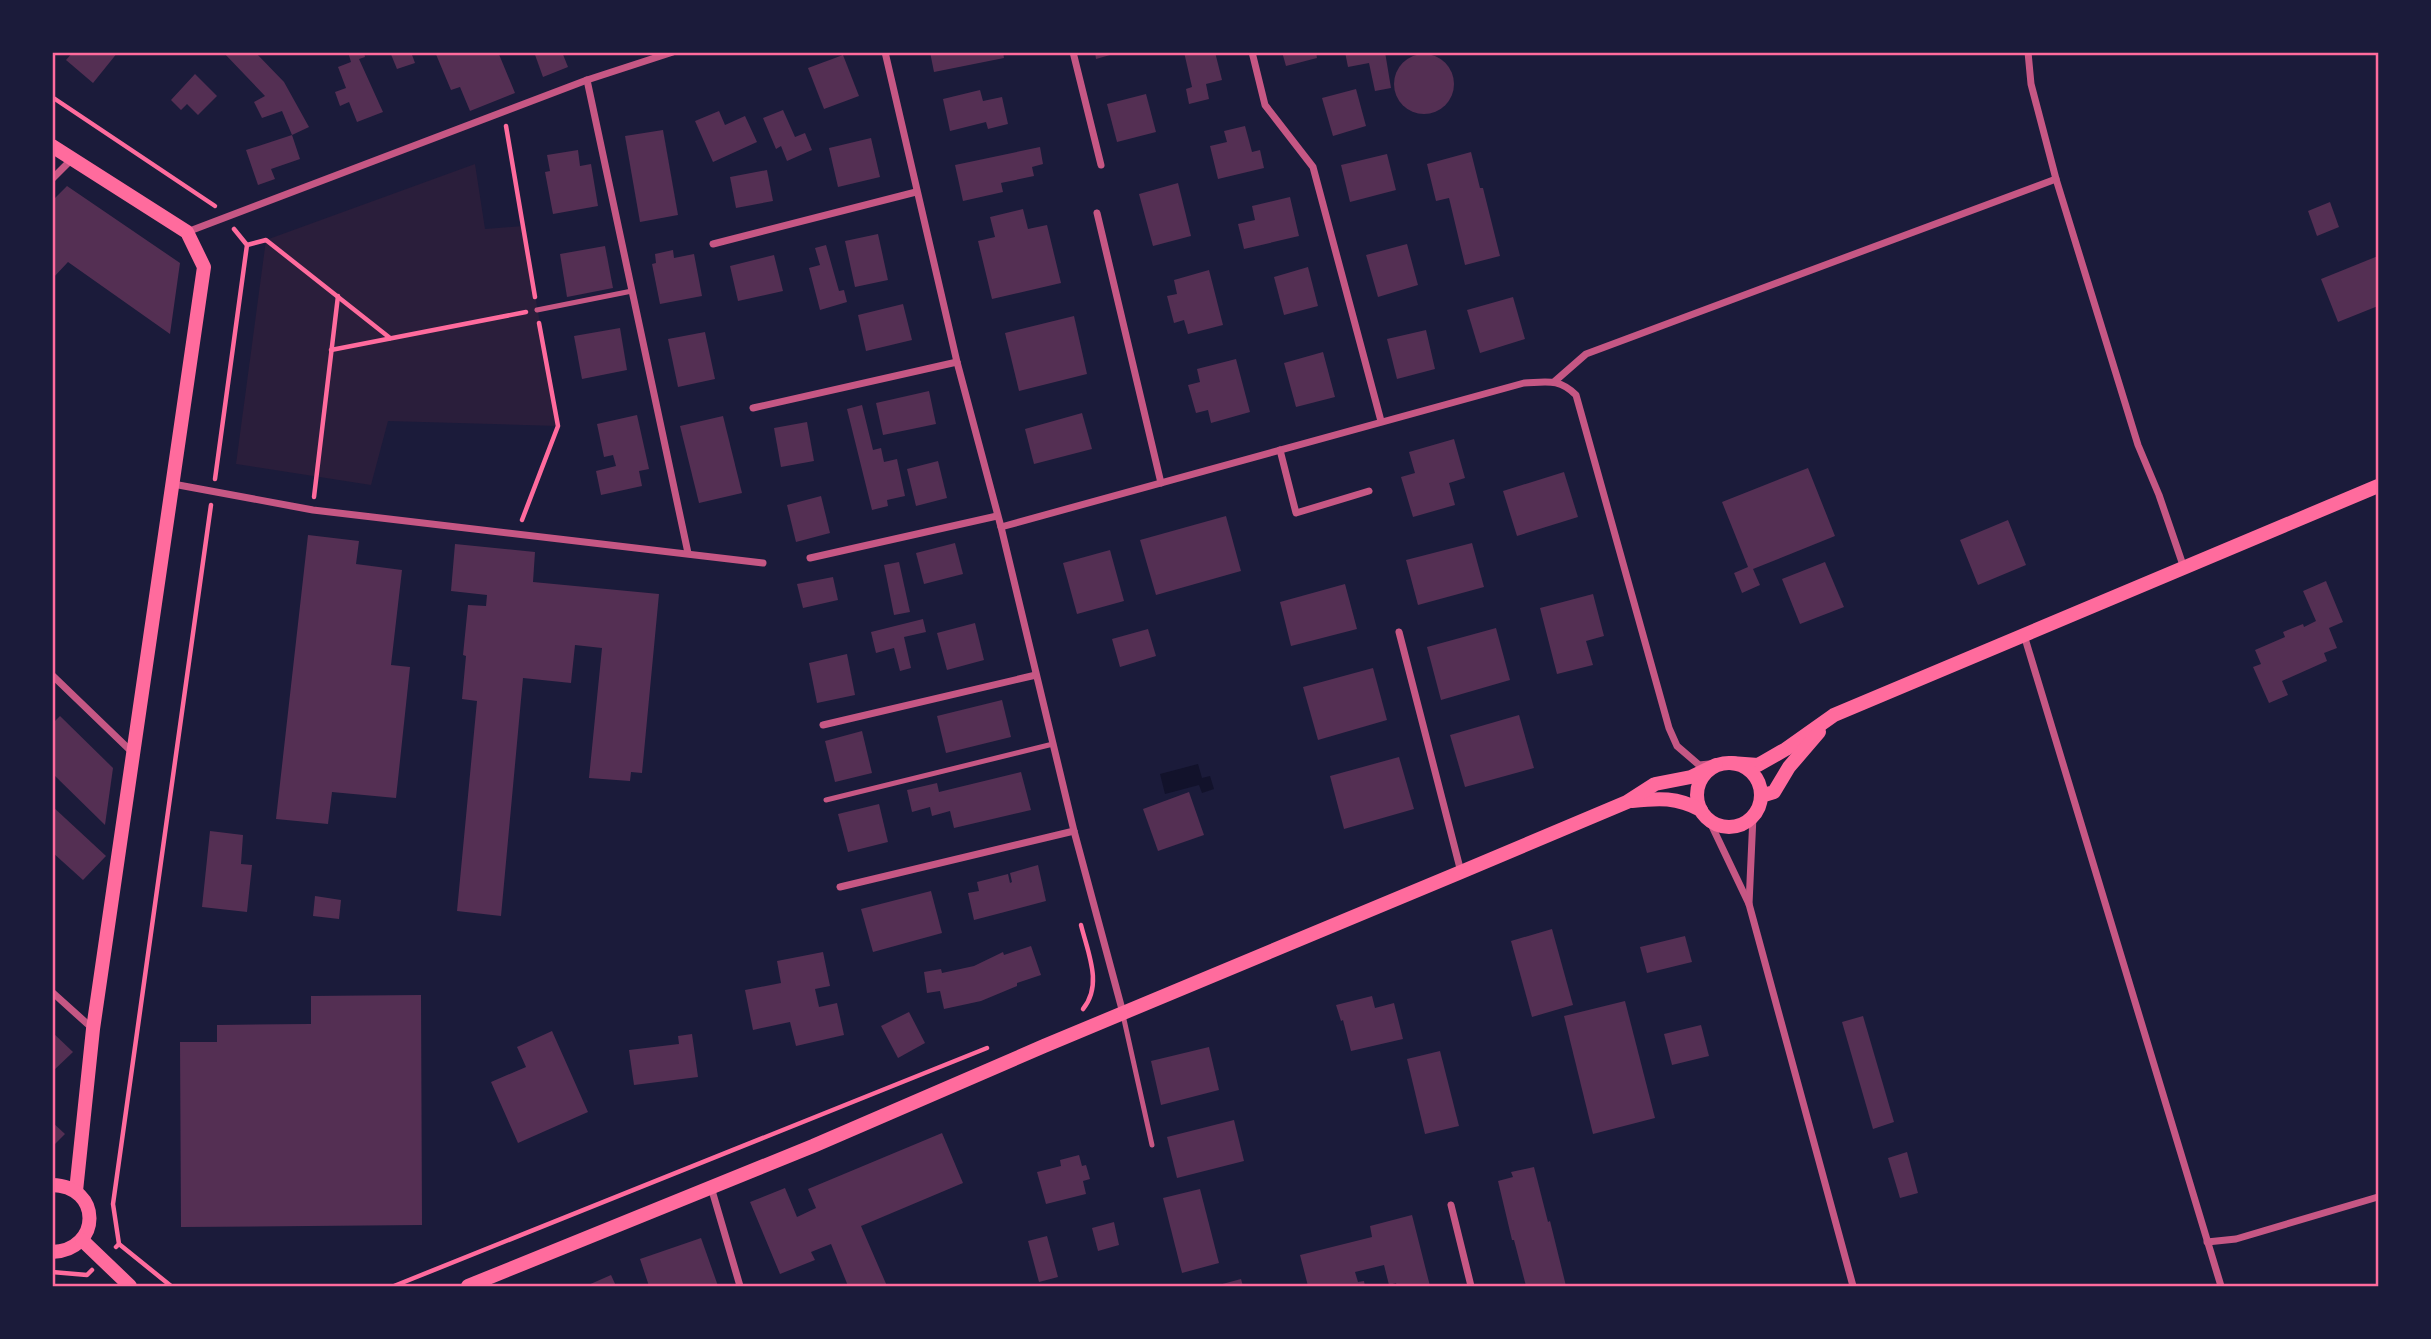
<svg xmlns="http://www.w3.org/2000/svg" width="2431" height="1339" font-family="Jost,sans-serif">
  <rect width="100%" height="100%" fill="#1b1b3a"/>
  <path fill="#2a1e3b" d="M475 164 485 229 523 226 558 426 388 421 371 485 236 464 266 240Z"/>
  <path fill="#12122b" d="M1198 764 1202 778 1210 776 1214 789 1202 793 1199 785 1165 794 1160 774Z"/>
  <g fill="#542f53">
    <path d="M73 52H118L93 83 66 60Z"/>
    <path d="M223 52H255L284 82 309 127 292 135 300 159 271 169 275 179 258 185 246 150 292 135 282 111 262 118 254 102 265 96Z"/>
    <path d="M348 52H364L365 57 359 59 383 112 357 122 349 102 340 106 335 92 346 88 338 67 351 62Z"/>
    <path d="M390 52H411L415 63 397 69Z"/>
    <path d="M435 52H498L515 93 470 111 460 87 451 90Z"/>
    <path d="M534 52H562L568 67 543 77Z"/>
    <path d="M930 52H1003L1004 58 934 72Z"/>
    <path d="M1095 52H1117V53L1096 59Z"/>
    <path d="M1184 52H1215L1222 80 1206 84 1209 99 1189 104 1186 89 1192 87Z"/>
    <path d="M1282 52H1316L1317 58 1286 66Z"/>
    <path d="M1345 52H1385L1391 88 1375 91 1369 63 1348 67Z"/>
    <circle cx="1424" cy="84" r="30"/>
    <path d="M843 55 859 96 824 109 808 68Z"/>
    <path d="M195 74 217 96 198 115 187 104 181 110 171 100Z"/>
    <path d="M1356 89 1366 126 1333 136 1322 98Z"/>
    <path d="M980 90 983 101 1002 97 1008 124 988 129 986 122 950 131 943 99Z"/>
    <path d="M1146 94 1156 132 1117 142 1107 104Z"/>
    <path d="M783 110 795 137 805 133 812 150 787 161 781 146 776 149 763 118Z"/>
    <path d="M719 111 725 125 745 116 757 142 713 162 695 121Z"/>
    <path d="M1245 126 1252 152 1260 150 1264 168 1218 179 1210 146 1227 142 1224 131Z"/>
    <path d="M663 130 678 215 640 222 625 136Z"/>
    <path d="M871 138 880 177 838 187 829 148Z"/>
    <path d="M1040 147 1043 164 1032 167 1034 176 1001 183 1003 192 963 201 955 165Z"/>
    <path d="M578 150 580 166 591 164 598 206 553 214 545 172 550 171 547 155Z"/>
    <path d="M1471 152 1480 188H1483L1500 256 1465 265 1449 198 1436 201 1427 164Z"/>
    <path d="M1387 154 1396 190 1350 202 1341 165Z"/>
    <path d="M767 170 773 201 736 208 730 177Z"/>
    <path d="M1178 183 1191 236 1153 246 1139 194Z"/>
    <path d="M67 186 180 263 170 334 68 262 52 279V201Z"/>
    <path d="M1290 197 1299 236 1244 249 1238 224 1255 220 1252 206Z"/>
    <path d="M2330 202 2339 227 2317 236 2308 211Z"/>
    <path d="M1023 209 1028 229 1047 225 1061 283 992 299 978 241 995 237 990 217Z"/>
    <path d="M878 234 888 280 855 287 845 241Z"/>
    <path d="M1407 244 1418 285 1378 297 1366 255Z"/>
    <path d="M826 245 839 291 844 290 847 302 820 310 809 268 820 265 815 248Z"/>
    <path d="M605 246 613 288 567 297 560 254Z"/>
    <path d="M673 250 674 258 694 254 702 296 660 304 652 264 656 263 655 254Z"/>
    <path d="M774 255 783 291 738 301 730 266Z"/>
    <path d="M2378 256V306L2338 322 2321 279Z"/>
    <path d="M1308 267 1318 306 1284 315 1274 277Z"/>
    <path d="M1209 270 1223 325 1188 334 1184 320 1174 323 1167 296 1177 294 1174 280Z"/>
    <path d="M1513 297 1525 339 1480 353 1467 310Z"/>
    <path d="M903 304 912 340 866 351 858 315Z"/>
    <path d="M1074 316 1087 374 1019 391 1005 333Z"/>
    <path d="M620 328 627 370 582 379 574 336Z"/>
    <path d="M1426 330 1435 369 1397 379 1387 339Z"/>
    <path d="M705 332 715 379 678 387 668 339Z"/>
    <path d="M1323 352 1335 397 1296 407 1284 363Z"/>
    <path d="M1236 359 1250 412 1211 423 1208 410 1196 413 1188 385 1200 382 1197 369Z"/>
    <path d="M929 391 936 424 883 435 876 403Z"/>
    <path d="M862 405 873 450 881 448 884 462 897 459 905 496 887 500 888 506 872 510 847 409Z"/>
    <path d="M1082 413 1092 449 1034 464 1025 429Z"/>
    <path d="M637 415 649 469 639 471 642 486 601 495 596 471 616 466 613 455 604 457 597 424Z"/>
    <path d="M723 416 742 493 699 503 680 426Z"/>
    <path d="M807 422 814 461 781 467 774 428Z"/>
    <path d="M1454 439 1465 478 1449 483 1455 505 1413 517 1401 477 1415 473 1409 452Z"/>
    <path d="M938 461 947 498 916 506 907 469Z"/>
    <path d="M1808 468 1835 536 1753 569 1760 585 1742 593 1734 573 1748 567 1722 502Z"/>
    <path d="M1564 472 1578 517 1517 536 1503 491Z"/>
    <path d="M821 496 830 533 796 542 787 505Z"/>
    <path d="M1226 516 1241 571 1156 595 1140 540Z"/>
    <path d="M2008 520 2026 565 1978 585 1960 540Z"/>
    <path d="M308 535 359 541 356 564 402 570 391 665 410 667 396 798 332 792 328 824 276 819Z"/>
    <path d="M955 543 963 574 924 584 916 553Z"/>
    <path d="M1472 543 1484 587 1418 605 1406 560Z"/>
    <path d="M455 544 535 552 533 582 659 594 642 773 631 772 630 781 589 778 602 648 575 645 571 683 523 678 501 916 457 911 477 701 462 699 466 656 463 655 468 605 486 606 487 595 451 591Z"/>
    <path d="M1110 550 1124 601 1077 614 1063 563Z"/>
    <path d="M899 562 910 612 894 615 884 565Z"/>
    <path d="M1825 562 1844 607 1800 624 1782 579Z"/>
    <path d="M833 577 838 600 803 608 797 584Z"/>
    <path d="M2326 581 2343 622 2329 628 2337 648 2324 653 2327 661 2282 681 2288 695 2269 703 2253 667 2261 664 2255 650 2285 637 2283 632 2303 624 2304 627 2316 621 2303 591Z"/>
    <path d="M1345 584 1357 629 1291 646 1280 602Z"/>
    <path d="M1593 594 1604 636 1586 641 1593 665 1557 674 1540 608Z"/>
    <path d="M923 619 926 632 904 637 911 668 900 671 894 648 876 653 871 632Z"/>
    <path d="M975 623 984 660 947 670 937 633Z"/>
    <path d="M1496 628 1510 680 1441 700 1427 647Z"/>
    <path d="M1148 629 1156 656 1120 667 1112 639Z"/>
    <path d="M847 654 855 695 817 703 809 663Z"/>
    <path d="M1373 668 1387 720 1318 740 1303 687Z"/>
    <path d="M1002 700 1011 737 946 753 937 716Z"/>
    <path d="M1519 715 1534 768 1465 787 1450 735Z"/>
    <path d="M60 716 113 768 105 825 52 773V724Z"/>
    <path d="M862 731 872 773 835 782 825 741Z"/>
    <path d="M1399 757 1414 809 1344 829 1330 776Z"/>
    <path d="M1021 772 1031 810 954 828 950 811 932 816 930 807 912 812 907 790 937 783 939 792Z"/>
    <path d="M1189 792 1204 835 1158 851 1143 809Z"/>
    <path d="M879 804 888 842 848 852 838 814Z"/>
    <path d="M52 806 106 856 83 880 52 852Z"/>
    <path d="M210 831 243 835 241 864 252 865 247 912 202 907Z"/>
    <path d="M1038 865 1046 901 974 920 968 893 979 891 977 882 1008 874 1010 883 1012 882 1010 873Z"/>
    <path d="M931 891 942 933 873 952 861 909Z"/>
    <path d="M315 896 341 900 339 919 313 916Z"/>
    <path d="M1552 929 1573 1005 1532 1017 1511 941Z"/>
    <path d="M1685 936 1692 962 1647 973 1640 947Z"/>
    <path d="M1031 946 1041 975 1017 983V986L981 1001 944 1009 940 991 927 993 924 972 941 969 942 973 974 966 1003 952 1004 955Z"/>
    <path d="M823 952 830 986 815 989 819 1007 837 1003 844 1035 796 1046 790 1022 753 1030 745 990 781 983 777 961Z"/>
    <path d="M421 995 422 1225 181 1227 180 1042H217V1025L311 1024V996Z"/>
    <path d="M1372 996 1375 1008 1394 1003 1403 1039 1351 1051 1343 1020 1341 1021 1336 1005Z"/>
    <path d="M1625 1001 1655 1118 1593 1134 1564 1016Z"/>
    <path d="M909 1012 925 1043 898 1058 881 1026Z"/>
    <path d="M1863 1016 1894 1122 1873 1129 1842 1022Z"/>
    <path d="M1701 1025 1709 1056 1672 1065 1664 1034Z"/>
    <path d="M552 1031 588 1112 518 1143 491 1082 526 1067 517 1047Z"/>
    <path d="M52 1032 73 1052 52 1072Z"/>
    <path d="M692 1034 698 1077 634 1085 629 1050 679 1044 678 1036Z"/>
    <path d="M1209 1047 1219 1090 1161 1105 1151 1061Z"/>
    <path d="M1440 1051 1459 1126 1425 1134 1407 1059Z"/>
    <path d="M1234 1120 1244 1161 1177 1178 1167 1137Z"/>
    <path d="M52 1122 65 1134 52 1147Z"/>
    <path d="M942 1133 963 1183 861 1226 887 1286H848L831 1244 811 1252 815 1260 780 1274 750 1202 785 1188 797 1217 816 1208 808 1189Z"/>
    <path d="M1907 1152 1918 1193 1900 1198 1888 1158Z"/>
    <path d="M1079 1155 1082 1166 1086 1165 1090 1179 1083 1181 1086 1194 1046 1204 1037 1172 1061 1166 1060 1160Z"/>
    <path d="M1534 1167 1548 1222 1550 1221 1566 1286H1526L1514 1240H1512L1498 1181 1513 1177 1511 1172Z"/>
    <path d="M1200 1189 1219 1263 1182 1273 1163 1198Z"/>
    <path d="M1412 1215 1430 1286H1397L1396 1283 1389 1285 1384 1265 1355 1272 1358 1282 1364 1281 1365 1286H1308L1300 1255 1372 1237 1370 1226Z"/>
    <path d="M1114 1222 1119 1245 1098 1251 1092 1228Z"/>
    <path d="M1047 1236 1058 1277 1039 1282 1028 1241Z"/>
    <path d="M701 1238 718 1286H649L640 1259Z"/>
    <path d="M611 1275 616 1286H586Z"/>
    <path d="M1241 1279 1243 1286H1215Z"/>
  </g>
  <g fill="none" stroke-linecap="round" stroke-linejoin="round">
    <g stroke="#ff6b9d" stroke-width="4.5">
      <path d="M52 97 215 206"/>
      <path d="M506 126 535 297"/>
      <path d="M247 245 266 240 390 338"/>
      <path d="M331 350 526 312"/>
      <path d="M215 479 247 245 234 229"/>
      <path d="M314 497 338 296"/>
      <path d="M522 520 558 426 539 323"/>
      <path d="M1081 925C1088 953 1103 985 1083 1009"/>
      <path d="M119 1244 171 1286"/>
      <path d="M116 1247 119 1244 113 1204 211 505"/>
      <path d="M52 1272 87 1275 92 1270"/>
      <path d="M394 1286 987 1048"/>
    </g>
    <g stroke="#c65784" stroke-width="5">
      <path d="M537 310 632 291"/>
      <path d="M826 800 1053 744"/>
      <path d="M1123 1015 1152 1145"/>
    </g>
    <g stroke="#c65784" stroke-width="7">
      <path d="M885 52 957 362 1001 527 1074 831 1123 1013"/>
      <path d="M1073 52 1101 165"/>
      <path d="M1252 52 1265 105 1313 167 1381 421"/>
      <path d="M2028 52 2031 84 2056 179 2138 445 2159 495 2184 568"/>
      <path d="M587 80 688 553"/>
      <path d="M52 179 72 159"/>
      <path d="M1097 213 1161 483"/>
      <path d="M187 232 587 80 673 52"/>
      <path d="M713 244 916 192"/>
      <path d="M1554 382 1586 354 2056 179"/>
      <path d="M753 408 957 362"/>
      <path d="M1280 450 1296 513 1369 491"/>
      <path d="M173 484 313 510 763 563"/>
      <path d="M1001 527 1524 383C1547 382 1559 378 1576 395L1669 728 1677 746 1699 765 1709 764"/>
      <path d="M810 558 997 516"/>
      <path d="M1399 632 1461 872"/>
      <path d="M2024 635 2221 1286"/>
      <path d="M52 675 134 754"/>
      <path d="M823 725 1036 675"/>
      <path d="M1709 820 1749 904 1853 1286"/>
      <path d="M840 887 1074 831"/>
      <path d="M1749 904 1753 816"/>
      <path d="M52 992 93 1029"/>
      <path d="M711 1187 740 1286"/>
      <path d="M1451 1205 1471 1286"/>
      <path d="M2207 1242 2236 1239 2378 1197"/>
    </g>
    <g stroke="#ff6b9d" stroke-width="14">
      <path d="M52 146 187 232 204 267 93 1029 76 1191"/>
      <path d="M1731 763 1758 765 1786 749 1834 715 2378 486"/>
      <circle cx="1729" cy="795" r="32"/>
      <path d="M1761 796 1774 792 1789 767 1819 732"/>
      <path d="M1632 801C1659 798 1677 797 1701 810"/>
      <path d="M52 1185C102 1186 102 1250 52 1252"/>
      <path d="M82 1240 130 1286"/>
      <path d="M468 1286 813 1146 1044 1046 1461 872 1627 802 1655 784 1691 777 1716 765"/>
    </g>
  </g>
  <rect width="2431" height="1339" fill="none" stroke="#1b1b3a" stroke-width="108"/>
  <rect x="54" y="54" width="2323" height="1231" fill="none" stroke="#ff6b9d" stroke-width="2.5"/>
</svg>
